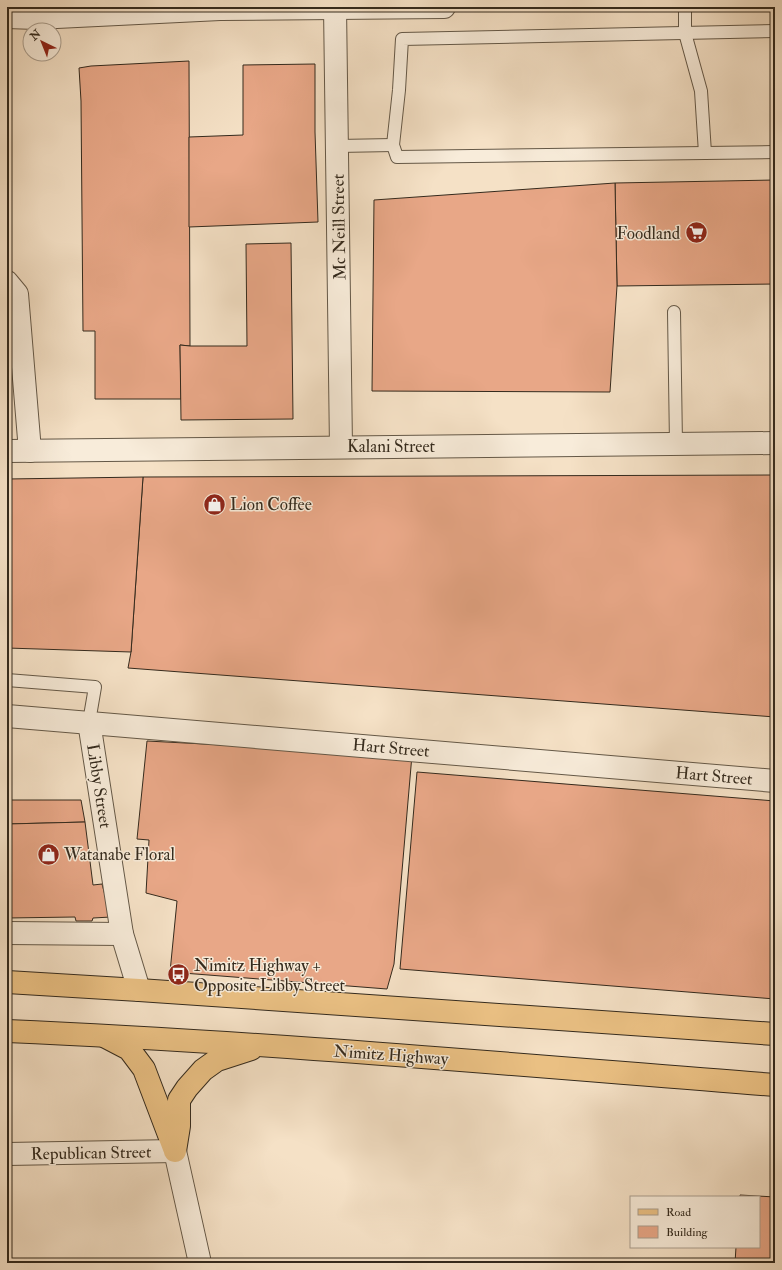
<svg xmlns="http://www.w3.org/2000/svg" width="782" height="1270" font-family="'IM FELL Double Pica',serif">
  <rect width="100%" height="100%" fill="#f5e1c6"/>
  <filter id="stains"><feTurbulence type="fractalNoise" baseFrequency=".005" numOctaves="4"/><feColorMatrix values="0 0 0 0 .2 0 0 0 0 .09 0 0 0 0 .02 0 0 0 .5 -.17"/></filter>
  <radialGradient id="worn" r=".72"><stop offset=".6" stop-color="#630" stop-opacity="0"/><stop offset="1" stop-color="#630" stop-opacity=".3"/></radialGradient>
  <g fill="#e8a787" stroke="#342a1d">
    <path d="M189 61 190 346 180 345 181 399H95V331H83L81 101 79 68 91 66Z"/>
    <path d="M315 64V132L318 222 189 227V137L243 135V65Z"/>
    <path d="M775 180V284L617 286 615 183Z"/>
    <path d="M615 183 617 286 610 392 372 391 374 200Z"/>
    <path d="M291 243 293 419 181 420 180 345 190 346H247L246 244Z"/>
    <path d="M775 475V717L128 668 131 652 143 477Z"/>
    <path d="M143 477 131 652 7 648V479Z"/>
    <path d="M147 741 412 755 394 964 387 989 170 972 177 901 146 893 149 840 137 839Z"/>
    <path d="M417 772 775 801V999L400 969Z"/>
    <path d="M7 800H81L85 822 7 824Z"/>
    <path d="M85 822 93 885 102 884 111 917 93 918 92 921H76L75 917 7 918V824Z"/>
    <path d="M740 1195 775 1197V1263H735L736 1247H759V1197H740Z"/>
  </g>
  <g fill="none" stroke-linecap="round" stroke-linejoin="round">
    <defs>
      <g id="service">
        <path d="M685 7V33L701 91 705 153"/>
        <path d="M775 31 402 39 399 90 393 145 397 157 775 152"/>
        <path d="M338 146 393 145"/>
        <path d="M674 312 676 444"/>
        <path d="M7 680 95 687 89 722"/>
      </g>
      <g id="minor">
        <path d="M335 7 341 447"/>
        <path d="M7 17 36 18 220 9 444 7"/>
        <path d="M7 282 17 294 30 451"/>
        <path d="M7 451 775 443"/>
        <path d="M7 716 775 781"/>
        <path d="M89 722 122 934 139 990"/>
        <path d="M7 933 122 934"/>
        <path d="M7 1154 175 1151"/>
      </g>
      <path id="tertiary" d="M175 1151 200 1263"/>
      <g id="primary">
        <path d="M7 982 139 990 775 1034"/>
        <path d="M7 1031C263 1042 519 1065 775 1085"/>
        <path d="M106 1037 129 1049 144 1069 174 1148"/>
        <path d="M175 1151 179 1126V1100L187 1088 203 1070 217 1060 251 1049"/>
      </g>
    </defs>
    <use href="#service" stroke="#645847" stroke-width="14"/>
    <use href="#minor" stroke="#645847" stroke-width="24"/>
    <use href="#tertiary" stroke="#645847" stroke-width="24"/>
    <use href="#primary" stroke="#342a1d" stroke-width="24"/>
    <use href="#service" stroke="#f8ecda" stroke-width="12"/>
    <use href="#minor" stroke="#f8ecda" stroke-width="22"/>
    <use href="#tertiary" stroke="#f8ecda" stroke-width="22"/>
    <use href="#primary" stroke="#eac083" stroke-width="22"/>
  </g>
  <defs>
    <symbol id="supermarket-disc" viewBox="-11 -11 22 22"><circle r="9.5" fill="#8f2418" stroke="#f8ecda"/><path d="M-6-5.5h2.5l.6 2H6L4.5 2H-2.5L-4.4-4H-6ZM-1.5 3.2a1.3 1.3 0 1 0 .1 0ZM3 3.2a1.3 1.3 0 1 0 .1 0Z" fill="#fff"/></symbol>
    <symbol id="shop-disc" viewBox="-11 -11 22 22"><circle r="9.5" fill="#8f2418" stroke="#f8ecda"/><path d="M-5-2.5h2.3a2.7 3.5 0 0 1 5.4 0H5L5.5 6h-11ZM-1.5-2.5h3a1.5 2.3 0 0 0-3 0Z" fill="#fff"/></symbol>
    <symbol id="bus-disc" viewBox="-11 -11 22 22"><circle r="9.5" fill="#8f2418" stroke="#f8ecda"/><path d="M-5-6H5V4H4V6H2V4H-2V6H-4V4H-5ZM-3.5-4V0h7V-4ZM-3.5 1.2v1.5H-2V1.2ZM2 1.2v1.5H3.5V1.2Z" fill="#fff"/></symbol>
  </defs>
  <g fill-rule="evenodd">
    <use href="#supermarket-disc" x="684" y="220" width="25" height="25"/>
    <use href="#shop-disc" x="202" y="492" width="25" height="25"/>
    <use href="#shop-disc" x="36" y="842" width="25" height="25"/>
    <use href="#bus-disc" x="166" y="962" width="25" height="25"/>
  </g>
  <g text-anchor="middle" dominant-baseline="central" stroke-width="3" stroke-linejoin="round" paint-order="stroke">
    <g font-size="17" fill="#342a1d" stroke="#f8ecda">
      <text transform="translate(339 227) rotate(-91)">Mc Neill Street</text>
      <text x="391" y="446">Kalani Street</text>
      <text transform="translate(391 748) rotate(5)">Hart Street</text>
      <text transform="translate(714 776) rotate(5)">Hart Street</text>
      <text transform="translate(99 786) rotate(81)">Libby Street</text>
      <text transform="translate(391 1055) rotate(4)">Nimitz Highway</text>
      <text transform="translate(91 1153) rotate(-1)">Republican Street</text>
    </g>
    <g font-size="17" fill="#342a1d" stroke="#f8ecda" text-anchor="start">
      <text x="680" y="233" text-anchor="end">Foodland</text>
      <text x="230" y="504">Lion Coffee</text>
      <text x="64" y="854">Watanabe Floral</text>
      <text x="194" y="965">Nimitz Highway +<tspan x="194" dy="20">Opposite Libby Street</tspan></text>
    </g>
  </g>
  <rect width="782" height="1270" fill="none" stroke="#f5e1c6" stroke-width="24"/>
  <rect x="8" y="8" width="766" height="1254" fill="none" stroke="#342a1d" stroke-width="2"/>
  <rect x="12" y="12" width="758" height="1246" fill="none" stroke="#342a1d"/>
  <rect x="630" y="1196" width="130" height="52" fill="#f8ecda" stroke="#aa9e8e"/>
  <rect x="638" y="1209" width="20" height="6" fill="#eac083" stroke="#aa9e8e"/>
  <text x="666" y="1216" font-size="12" fill="#342a1d">Road</text>
  <rect x="638" y="1226" width="20" height="12" fill="#e8a787" stroke="#aa9e8e"/>
  <text x="666" y="1236" font-size="12" fill="#342a1d">Building</text>
  <g transform="translate(42 42) rotate(317)"><circle r="19" fill="#f8ecda" stroke="#aa9e8e"/>
  <path d="M0-3L7 15L0 10L-7 15Z" fill="#8f2418"/>
  <text y="-6" font-size="11" font-weight="bold" text-anchor="middle" fill="#342a1d">N</text>
  </g>
  <rect width="100%" height="100%" filter="url(#stains)"/>
  <rect width="100%" height="100%" fill="url(#worn)"/>
</svg>
